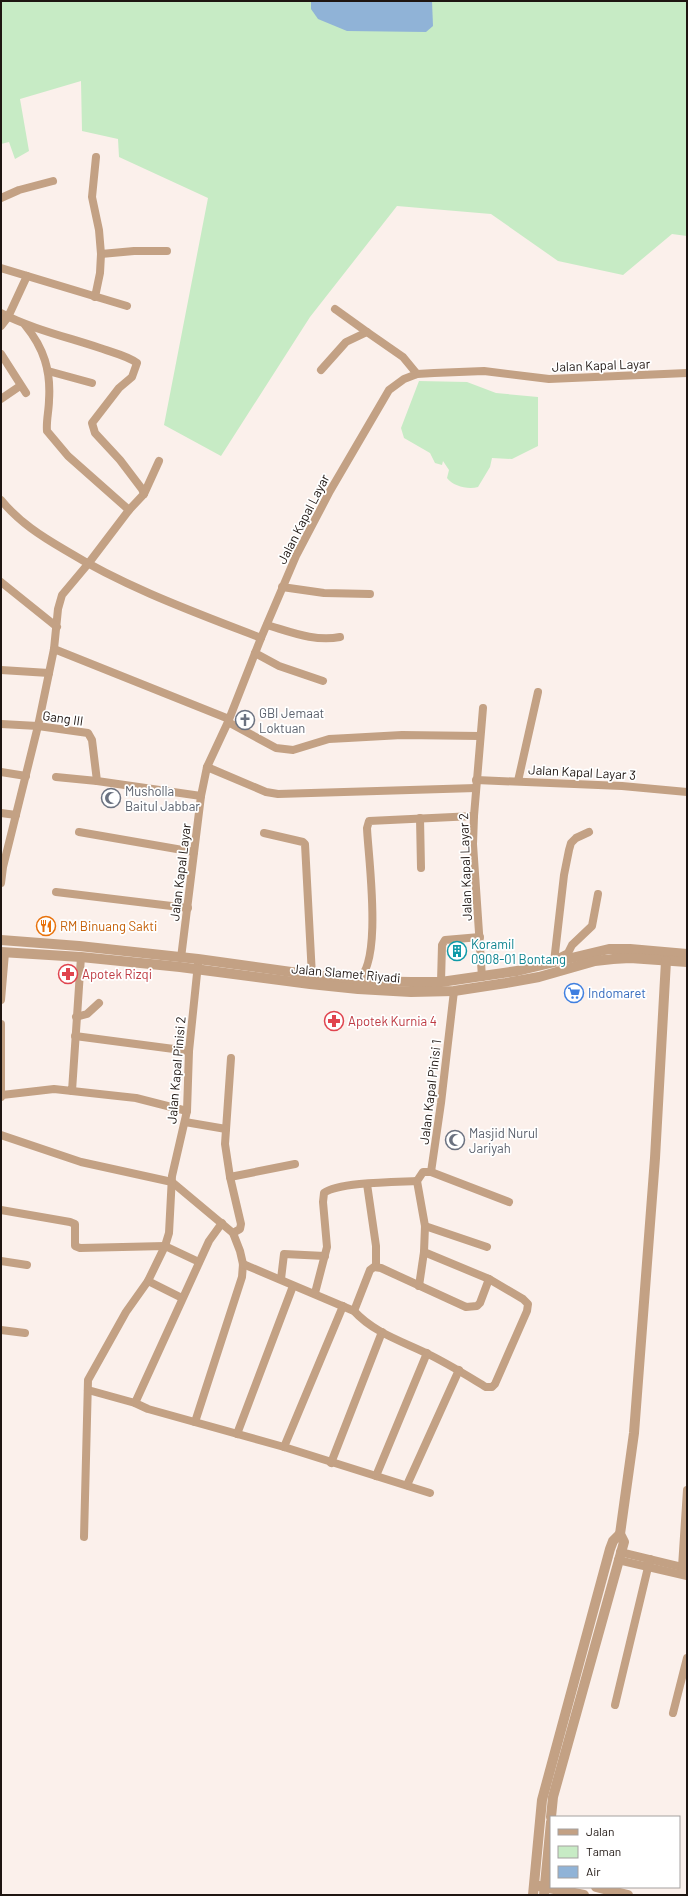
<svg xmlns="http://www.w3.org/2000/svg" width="688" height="1896" font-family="Barlow,sans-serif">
  <rect width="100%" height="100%" fill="#fbf0eb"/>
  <g fill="#c7ebc5">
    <path d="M1 1H687V236L672 234 623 275 558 261 491 214 397 206 310 317 221 456 164 425 208 198 119 157 118 139 82 131 81 81 20 99 29 151 15 159 9 142 1 144Z"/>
    <path d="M419 381 467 382 496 393 538 397V446L512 459 492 458 490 467 478 487C468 490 453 486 447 478L449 470 443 461 442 465 435 463 430 453 404 438 401 428Z"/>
  </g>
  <path fill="#90b3d7" d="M311 1H432L433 26 426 32 347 31 318 19 311 9Z"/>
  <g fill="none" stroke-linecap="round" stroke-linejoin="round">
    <g stroke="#c3a184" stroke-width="8">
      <path d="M1 198 19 190 53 181"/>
      <path d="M101 254 134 251H167"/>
      <path d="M1 268 127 306"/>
      <path d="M95 297 100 273 101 254 99 230 92 197 96 157"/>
      <path d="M335 309 367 332"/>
      <path d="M1 313C32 329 67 337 100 348 111 352 128 356 137 363L132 377 119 388 92 423 95 433 120 460 142 489 144 494 129 510 88 564 62 595 58 609 54 649 38 726 3 867 1 883"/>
      <path d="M25 325C44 348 51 371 49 400 49 410 46 421 47 431L68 456 129 510"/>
      <path d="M1 326 8 317 27 276"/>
      <path d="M1 354 26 393"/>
      <path d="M321 370 346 342 367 332 403 357 417 374"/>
      <path d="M48 371 92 383"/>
      <path d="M1 399 20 386"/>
      <path d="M144 494 159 461"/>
      <path d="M1 500C19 522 41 536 65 550 127 588 194 612 261 638"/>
      <path d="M1 582 57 627"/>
      <path d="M282 587 324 593 370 594"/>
      <path d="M267 625C291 632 315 642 340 637"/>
      <path d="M54 649 229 719"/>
      <path d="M255 653 279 666 323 681"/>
      <path d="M1 670 49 673"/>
      <path d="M228 722 276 748 293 750 329 739 348 738 402 735 480 736"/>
      <path d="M1 724 38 726 88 733 92 740 97 781 201 796"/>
      <path d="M207 767 266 792 278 794 476 788"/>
      <path d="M1 772 26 776"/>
      <path d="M56 777 97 781"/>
      <path d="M476 780 622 786 687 792"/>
      <path d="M518 781 538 692"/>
      <path d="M1 813 16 815"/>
      <path d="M420 818 421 868"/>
      <path d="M79 832 194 852"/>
      <path d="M264 833 303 842 305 844 312 976"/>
      <path d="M56 892 188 908"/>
      <path d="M181 958 201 796 207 767 228 722 261 638 296 556 330 491 389 390 404 379 417 374 434 373 484 371 549 379 687 373"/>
      <path d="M558 958 568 953 572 945 592 926 598 894"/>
      <path d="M554 962 564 875 569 850 571 843 576 838 589 832"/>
      <path d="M482 977 473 844 474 816 483 708"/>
      <path d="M356 981C384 967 368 856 367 828L369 821 474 816"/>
      <path d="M441 982 442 945 445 940 480 937"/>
      <path d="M1 1000 5 953"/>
      <path d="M76 1017 87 1014 99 1003"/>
      <path d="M1 1024V1097"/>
      <path d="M75 1036 189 1051"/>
      <path d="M231 1058 225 1144 230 1177 241 1224 240 1229 233 1233"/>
      <path d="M72 1091 136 1098 187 1111"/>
      <path d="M2 1095 54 1089 72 1091 81 957"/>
      <path d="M185 1122 226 1129"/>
      <path d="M1 1135 81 1162 172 1182 233 1233 240 1251 243 1264 242 1277 195 1422"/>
      <path d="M431 1172 441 1103 454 991"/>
      <path d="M230 1177 295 1164"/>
      <path d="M367 1184 376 1246V1267"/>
      <path d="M1 1210 70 1222 75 1224V1246L80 1248 165 1246 199 1262"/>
      <path d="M425 1226 487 1247"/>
      <path d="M1 1261 27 1265"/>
      <path d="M243 1264 354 1311C373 1332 401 1341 426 1353 447 1363 466 1375 486 1387H492L495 1384 527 1311 528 1304 523 1299 489 1279 424 1252 425 1226 417 1181 423 1172H431L509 1202"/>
      <path d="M281 1279 284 1254 325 1256"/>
      <path d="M148 1281 182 1298"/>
      <path d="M419 1286 424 1252"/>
      <path d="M315 1293 327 1247 323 1202 324 1193C338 1182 397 1182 417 1181"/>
      <path d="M354 1311 370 1270 374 1267 381 1268 466 1307 477 1306 480 1303 489 1279"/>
      <path d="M1 1330 25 1333"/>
      <path d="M88 1390 135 1403 209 1241 222 1223"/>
      <path d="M135 1403 148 1409 284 1447 430 1493"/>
      <path d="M237 1434 293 1286"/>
      <path d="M284 1447 343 1306"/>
      <path d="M331 1463 382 1332"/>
      <path d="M376 1476 427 1353"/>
      <path d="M407 1485 459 1370"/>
      <path d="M84 1537 88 1380 126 1312 148 1281 165 1246 169 1233 172 1176 187 1111 189 1051 198 964"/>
      <path d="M620 1552 686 1568"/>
      <path d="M618 1560 687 1576"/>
      <path d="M682 1567 687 1490"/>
      <path d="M615 1705 650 1559"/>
      <path d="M673 1713 687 1658"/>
    </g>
    <g stroke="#c3a184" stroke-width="10">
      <path d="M1 940 79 946 198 959 356 981 411 982H441L517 971 609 949H630L687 954"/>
      <path d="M1 952 81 957 180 967 310 984 358 989 411 992 454 991 506 983 539 977 595 961 613 959 630 958 687 962"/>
      <path d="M551 1817 553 1797 624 1542 620 1534 634 1433 655 1158 666 961"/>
      <path d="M539 1886 584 1895"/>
      <path d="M596 1887 628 1895"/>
      <path d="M533 1895 542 1800 610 1549 613 1541 620 1534"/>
      <path d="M544 1895 551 1822"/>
    </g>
  </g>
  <defs>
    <symbol id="church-ring" viewBox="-11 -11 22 22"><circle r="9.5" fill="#fff" stroke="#6b7280" stroke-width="1.5"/><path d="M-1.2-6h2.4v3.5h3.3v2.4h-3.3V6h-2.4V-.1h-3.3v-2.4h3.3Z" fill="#6b7280"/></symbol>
    <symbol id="mosque-ring" viewBox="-11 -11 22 22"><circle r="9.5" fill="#fff" stroke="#6b7280" stroke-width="1.5"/><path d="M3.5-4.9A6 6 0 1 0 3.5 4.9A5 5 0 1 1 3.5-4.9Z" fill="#6b7280"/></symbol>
    <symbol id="restaurant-ring" viewBox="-11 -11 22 22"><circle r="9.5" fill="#fff" stroke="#e8710a" stroke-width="1.5"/><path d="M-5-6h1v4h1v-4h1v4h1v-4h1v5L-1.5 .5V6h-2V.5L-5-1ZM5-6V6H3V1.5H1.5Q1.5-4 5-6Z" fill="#e8710a"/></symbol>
    <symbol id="building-ring" viewBox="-11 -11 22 22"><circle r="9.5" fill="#fff" stroke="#0f9aa8" stroke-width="1.5"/><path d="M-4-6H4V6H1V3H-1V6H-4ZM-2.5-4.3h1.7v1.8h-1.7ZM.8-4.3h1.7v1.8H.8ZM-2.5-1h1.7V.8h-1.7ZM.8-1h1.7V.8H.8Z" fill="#0f9aa8"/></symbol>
    <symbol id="pharmacy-ring" viewBox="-11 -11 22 22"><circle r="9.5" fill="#fff" stroke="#e0444e" stroke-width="1.5"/><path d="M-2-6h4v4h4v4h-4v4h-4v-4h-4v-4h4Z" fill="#e0444e"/></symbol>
    <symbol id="supermarket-ring" viewBox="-11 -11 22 22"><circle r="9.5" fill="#fff" stroke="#3f7fe0" stroke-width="1.5"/><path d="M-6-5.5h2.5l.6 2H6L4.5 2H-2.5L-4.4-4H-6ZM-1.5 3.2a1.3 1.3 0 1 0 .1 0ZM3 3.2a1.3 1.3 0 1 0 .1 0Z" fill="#3f7fe0"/></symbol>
  </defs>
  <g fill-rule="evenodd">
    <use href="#church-ring" x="234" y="709" width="22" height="22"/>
    <use href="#mosque-ring" x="100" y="787" width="22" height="22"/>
    <use href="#restaurant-ring" x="35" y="915" width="22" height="22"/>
    <use href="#building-ring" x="446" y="940" width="22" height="22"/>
    <use href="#pharmacy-ring" x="57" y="963" width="22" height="22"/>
    <use href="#supermarket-ring" x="563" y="982" width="22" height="22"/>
    <use href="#pharmacy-ring" x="323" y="1010" width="22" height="22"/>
    <use href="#mosque-ring" x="444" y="1129" width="22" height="22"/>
  </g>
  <g text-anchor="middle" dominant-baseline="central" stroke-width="3.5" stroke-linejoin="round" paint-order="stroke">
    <g font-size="13" fill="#1e1511" stroke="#fff">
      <text transform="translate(601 365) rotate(-2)">Jalan Kapal Layar</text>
      <text transform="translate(303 519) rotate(-63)">Jalan Kapal Layar</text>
      <text transform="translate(63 718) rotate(8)">Gang III</text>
      <text transform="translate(582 772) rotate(3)">Jalan Kapal Layar 3</text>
      <text transform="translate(465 867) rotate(-92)">Jalan Kapal Layar 2</text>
      <text transform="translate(180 872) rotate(-83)">Jalan Kapal Layar</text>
      <text transform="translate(346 973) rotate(5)">Jalan Slamet Riyadi</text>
      <text transform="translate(176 1070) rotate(-85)">Jalan Kapal Pinisi 2</text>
      <text transform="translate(430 1092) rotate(-83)">Jalan Kapal Pinisi 1</text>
    </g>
    <g font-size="13" fill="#5b616d" stroke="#fff" text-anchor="start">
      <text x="259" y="713">GBI Jemaat<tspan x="259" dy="15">Loktuan</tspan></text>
      <text x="125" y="791">Musholla<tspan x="125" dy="15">Baitul Jabbar</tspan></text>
      <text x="469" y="1133">Masjid Nurul<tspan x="469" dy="15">Jariyah</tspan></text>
    </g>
    <g font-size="13" fill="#c56008" stroke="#fff" text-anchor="start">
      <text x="60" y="926">RM Binuang Sakti</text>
    </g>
    <g font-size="13" fill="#0d838f" stroke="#fff" text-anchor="start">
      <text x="471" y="944">Koramil<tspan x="471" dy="15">0908-01 Bontang</tspan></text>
    </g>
    <g font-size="13" fill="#be3a42" stroke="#fff" text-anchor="start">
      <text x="82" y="974">Apotek Rizqi</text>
      <text x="348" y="1021">Apotek Kurnia 4</text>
    </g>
    <g font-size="13" fill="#366cbe" stroke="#fff" text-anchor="start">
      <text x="588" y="993">Indomaret</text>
    </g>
  </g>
  <rect width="688" height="1896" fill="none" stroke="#1e1511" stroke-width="4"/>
  <rect x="550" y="1816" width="130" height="72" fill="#ffffff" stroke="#a5a1a0"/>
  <rect x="558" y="1829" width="20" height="6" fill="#c3a184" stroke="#a5a1a0"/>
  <text x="586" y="1836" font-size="12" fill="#1e1511">Jalan</text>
  <rect x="558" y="1846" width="20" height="12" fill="#c7ebc5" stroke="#a5a1a0"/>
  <text x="586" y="1856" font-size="12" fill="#1e1511">Taman</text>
  <rect x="558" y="1866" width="20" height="12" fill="#90b3d7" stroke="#a5a1a0"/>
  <text x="586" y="1876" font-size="12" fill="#1e1511">Air</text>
</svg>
